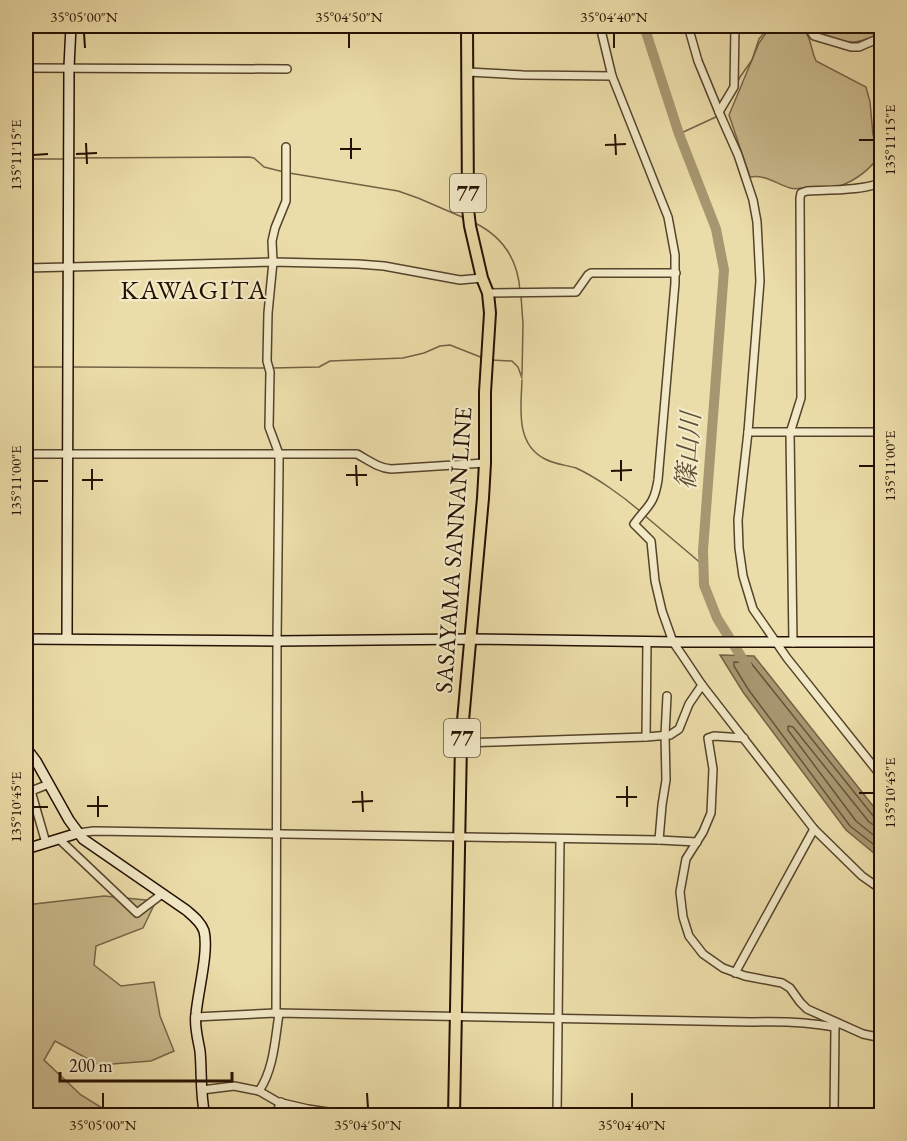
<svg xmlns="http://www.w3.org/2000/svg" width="907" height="1141" font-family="'EB Garamond','Noto Serif JP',serif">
  <rect width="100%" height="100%" fill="#ebdda9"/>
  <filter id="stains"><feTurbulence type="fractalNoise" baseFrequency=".00333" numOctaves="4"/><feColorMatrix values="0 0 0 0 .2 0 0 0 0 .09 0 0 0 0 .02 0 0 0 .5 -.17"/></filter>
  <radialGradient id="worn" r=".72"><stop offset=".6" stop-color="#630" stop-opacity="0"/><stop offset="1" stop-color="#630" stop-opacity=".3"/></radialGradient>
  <g fill="#c9ba8d" stroke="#766548" stroke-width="1.5">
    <path d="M771 26H801C813 40 809 45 816 61L866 87 870 102 873 135 879 145 881 153C871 169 855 181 837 187 829 189 818 187 809 187 803 188 796 190 790 188 777 184 764 174 750 177L729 115 759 43Z"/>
    <path d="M811 26H881V34C875 36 860 42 854 42 842 42 818 36 811 26Z"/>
    <path d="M104 896 156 901 143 928 96 946 94 965 121 986 154 982 160 1016 174 1051 151 1061 99 1065 55 1041 44 1060 81 1095 102 1108 154 1109 158 1115 26 1116V905Z"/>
  </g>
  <path fill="#a79770" stroke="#736144" stroke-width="1.5" d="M720 655 754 656 881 816V859L846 830 743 692Z"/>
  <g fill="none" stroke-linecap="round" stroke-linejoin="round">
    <g stroke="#665439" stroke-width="1.5">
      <path d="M882 819 874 817 751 663 734 662V666L748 689 850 826 882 851"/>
      <path d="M882 827 875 826 869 822 793 727 788 726V730L856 821 882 842"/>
    </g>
    <g stroke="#736144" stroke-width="1.5">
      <path d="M737 84 740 77 752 60 759 39 770 26"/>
      <path d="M724 111 730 100"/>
      <path d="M679 134 718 116"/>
      <path d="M71 158 249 157 254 158 264 167 284 172"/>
      <path d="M26 159H64"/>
      <path d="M289 173 398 191 418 198 462 217"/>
      <path d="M475 223C503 237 518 260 520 291"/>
      <path d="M521 296 523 324 522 375"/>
      <path d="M491 360 512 361 518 367 522 378"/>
      <path d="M26 367H64"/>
      <path d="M71 367 265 368"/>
      <path d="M272 368 319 367 330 361 403 358 424 353 440 346 450 345 483 358"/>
      <path d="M522 380C521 407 515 444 545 459 554 464 566 465 576 468 596 477 624 497 641 512"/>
      <path d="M644 515 703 565"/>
    </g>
    <path stroke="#a79770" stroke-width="10" d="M644 26 679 134 716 229 724 270 703 550 704 585 717 618 747 666"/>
    <defs>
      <g id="street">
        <path d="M600 26 612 76 668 217 675 255V283L658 480C654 505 648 505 634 524L651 541 655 581 662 611 673 642 682 655 702 685 814 829 862 876 882 890"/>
        <path d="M688 26 698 61 719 112 738 155 753 200 757 222 760 281 748 432 738 520 739 548 743 576 753 609 787 658 882 777"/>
        <path d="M807 26 814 36 851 47H859L882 37"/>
        <path d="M26 68 287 69"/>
        <path d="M468 72 523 75 612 76"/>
        <path d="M719 112 734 87 735 26"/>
        <path d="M26 268 273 262 358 264 384 266 460 280 482 278"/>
        <path d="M488 293 576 292 588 275 591 273H676"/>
        <path d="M748 432H882"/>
        <path d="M26 454H357C368 460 378 468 391 469L485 463"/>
        <path d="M793 643 790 433 801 398 800 198 801 193 807 191C824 190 870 191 882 181"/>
        <path d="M646 737 647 642"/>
        <path d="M744 738 714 736 708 738 713 769 711 813 703 832 686 859 680 892 683 917 689 936 703 954 723 968 745 976 782 983 790 988 800 1002 807 1009 863 1034 882 1038"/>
        <path d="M461 743 646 737 670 735 679 729 689 704 702 685"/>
        <path d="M31 791 46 843"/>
        <path d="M26 793 49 784"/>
        <path d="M78 833 94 831 659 840 697 842"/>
        <path d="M59 839 137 913 162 894"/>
        <path d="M659 840 662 805 666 780 665 735 667 696"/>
        <path d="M735 973 814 829"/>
        <path d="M276 1013 277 641 279 467V454L269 427 270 372 267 361 268 313 273 262 272 241 275 228 286 201V147"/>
        <path d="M195 1017 276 1013 752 1022C780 1021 807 1022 835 1027"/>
        <path d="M202 1090 234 1086 259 1091 278 1102 308 1109 341 1114 363 1113 390 1116"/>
        <path d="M259 1091C274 1069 275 1039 279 1014"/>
        <path d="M834 1113H882"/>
        <path d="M275 1116 281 1102"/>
        <path d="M557 1116 560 840"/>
        <path d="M834 1116 835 1027 836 1025"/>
      </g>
      <g id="secondary">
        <path d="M67 638 69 67 71 26"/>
        <path d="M26 639 277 641 470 639 679 642H882"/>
        <path d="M30 753 36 761 69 820 83 839 186 910C193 916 201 922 204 931 209 951 198 991 196 1014 194 1026 198 1039 200 1051 202 1072 200 1094 205 1116"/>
        <path d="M26 849 78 833"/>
      </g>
      <path id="primary" d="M454 1116 461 743 483 498 485 463V392L490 313 488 293 482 278 470 226 468 209 467 26"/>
    </defs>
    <use href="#street" stroke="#56432c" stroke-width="10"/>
    <use href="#secondary" stroke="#241002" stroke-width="12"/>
    <use href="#primary" stroke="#241002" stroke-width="14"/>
    <use href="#street" stroke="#f2e9c7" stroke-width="7"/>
    <use href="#secondary" stroke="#f2e9c7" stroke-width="9"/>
    <use href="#primary" stroke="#ebdda9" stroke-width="10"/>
  </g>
  <path fill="none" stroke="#241002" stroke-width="2" d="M84 33 85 48M349 33V48M614 33V48M615 134 616 155M351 138V159M859 140H874M86 143 87 164M605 145 626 144M340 149H361M76 154 97 153M33 155 48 154M621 460V481M356 465 357 486M859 466H874M92 469V490M611 471 632 470M346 475H367M82 480H103M33 481H48M627 786V807M362 791 363 812M859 793H874M98 796V817M616 797H637M352 802 373 801M87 806H108M33 807H48M103 1093V1108M367 1093 368 1108M632 1093V1108"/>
  <g text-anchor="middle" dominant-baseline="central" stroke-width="4.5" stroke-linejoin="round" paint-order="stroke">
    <g fill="#f2e9c7" stroke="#62513d" stroke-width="1.5">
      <rect x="450" y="174" width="36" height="38" rx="4.5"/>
      <rect x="444" y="719" width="36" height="38" rx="4.5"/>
    </g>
    <g font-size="22" font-weight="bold" fill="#241002">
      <text x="468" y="193">77</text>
      <text x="462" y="738">77</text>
    </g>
    <g font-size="24" fill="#241002" stroke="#f2e9c7">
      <text transform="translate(453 550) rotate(-86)">SASAYAMA SANNAN LINE</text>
    </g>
    <g font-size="26" font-style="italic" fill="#5f4d33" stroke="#f2e9c7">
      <text transform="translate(688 451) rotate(-86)">篠山川</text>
    </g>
    <g font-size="27" letter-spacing="1.5" fill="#241002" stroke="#f2e9c7">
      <text x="194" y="289">KAWAGITA</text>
    </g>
  </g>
  <rect width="907" height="1141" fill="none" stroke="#ebdda9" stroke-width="66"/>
  <path d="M60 1072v9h172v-9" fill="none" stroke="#241002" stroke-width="3"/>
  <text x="69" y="1072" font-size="18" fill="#241002" stroke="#f2e9c7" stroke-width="4.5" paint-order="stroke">200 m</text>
  <rect x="33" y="33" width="841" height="1075" fill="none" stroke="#241002" stroke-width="2"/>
  <g font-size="15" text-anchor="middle" fill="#241002">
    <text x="84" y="22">35°05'00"N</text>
    <text x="349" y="22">35°04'50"N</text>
    <text x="614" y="22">35°04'40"N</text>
    <text transform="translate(890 140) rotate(-90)" y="5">135°11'15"E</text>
    <text transform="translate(16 155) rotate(-90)" y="5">135°11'15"E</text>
    <text transform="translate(890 466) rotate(-90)" y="5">135°11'00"E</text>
    <text transform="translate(16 481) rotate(-90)" y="5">135°11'00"E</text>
    <text transform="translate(890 793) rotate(-90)" y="5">135°10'45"E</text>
    <text transform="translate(16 807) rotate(-90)" y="5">135°10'45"E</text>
    <text x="103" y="1130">35°05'00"N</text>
    <text x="368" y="1130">35°04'50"N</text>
    <text x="632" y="1130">35°04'40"N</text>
  </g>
  <rect width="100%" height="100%" filter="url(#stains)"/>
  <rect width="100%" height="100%" fill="url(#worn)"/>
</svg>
